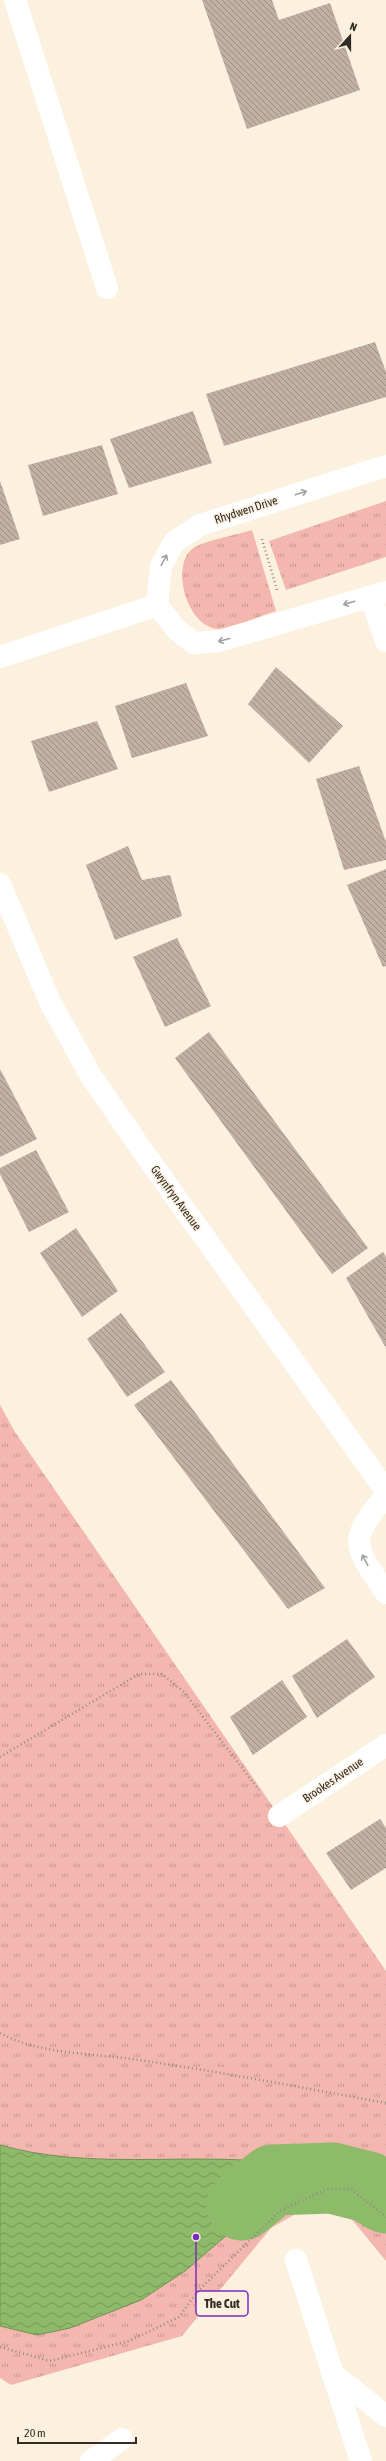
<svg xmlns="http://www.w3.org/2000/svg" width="386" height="2461" font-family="'Asap Condensed',sans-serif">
  <defs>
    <pattern id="grass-tufts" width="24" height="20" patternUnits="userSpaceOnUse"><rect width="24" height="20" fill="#f3b7af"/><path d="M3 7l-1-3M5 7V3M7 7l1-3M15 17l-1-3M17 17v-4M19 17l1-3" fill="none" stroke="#c5958e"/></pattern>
    <pattern id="water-waves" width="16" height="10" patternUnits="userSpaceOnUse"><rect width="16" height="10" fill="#8ebb6a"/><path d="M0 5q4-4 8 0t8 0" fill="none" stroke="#759857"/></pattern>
    <pattern id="building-back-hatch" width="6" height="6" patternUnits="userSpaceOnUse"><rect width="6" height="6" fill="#c2afa4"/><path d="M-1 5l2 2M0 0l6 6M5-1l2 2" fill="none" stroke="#9e8f85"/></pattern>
  </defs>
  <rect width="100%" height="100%" fill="#fcf1df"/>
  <g fill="url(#grass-tufts)">
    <path d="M386 501V557L286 590 269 541Z"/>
    <path d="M252 530 276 611C262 615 234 628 221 629 189 631 170 570 191 550 198 542 240 534 252 530Z"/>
    <path d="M0 1405 15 1432 386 1971V2261L331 2194 271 2228 182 2336 11 2385 0 2378Z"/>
  </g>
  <path fill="url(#water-waves)" stroke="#729056" d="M0 2145C87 2170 181 2153 270 2162 291 2164 312 2173 332 2178L288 2189 262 2205 185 2271 141 2300 70 2328 37 2335 0 2326Z"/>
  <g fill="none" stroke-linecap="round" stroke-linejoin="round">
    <path stroke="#8ebb6a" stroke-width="71" d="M242 2205 273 2180 332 2178 368 2187 386 2198"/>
  </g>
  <g fill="url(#building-back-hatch)">
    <path d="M202 0H272L279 20 330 3 360 90 247 129Z"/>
    <path d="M375 342 386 372V397L224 446 206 394Z"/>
    <path d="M193 411 212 463 129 488 110 439Z"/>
    <path d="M102 445 118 494 43 516 28 465Z"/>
    <path d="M0 481 20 539 0 545Z"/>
    <path d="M276 667 343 726 309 763 248 704Z"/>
    <path d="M186 683 208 736 132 758 115 706Z"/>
    <path d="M97 721 118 769 49 792 31 741Z"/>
    <path d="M359 766 386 842V860L344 870 316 779Z"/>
    <path d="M128 846 142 880 170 875 182 916 115 940 86 865Z"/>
    <path d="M386 869V966L383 967 347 885Z"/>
    <path d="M177 938 211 1006 165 1027 133 957Z"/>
    <path d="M209 1032 368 1248 332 1274 175 1058Z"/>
    <path d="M0 1069 37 1139 0 1157Z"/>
    <path d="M36 1150 69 1212 29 1232 0 1174V1168Z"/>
    <path d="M76 1228 118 1291 82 1317 40 1253Z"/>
    <path d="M383 1252 386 1257V1348L346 1278Z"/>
    <path d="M121 1313 165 1372 127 1397 87 1339Z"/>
    <path d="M171 1380 325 1588 288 1609 134 1405Z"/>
    <path d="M347 1639 375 1677 317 1718 292 1676Z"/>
    <path d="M282 1680 307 1717 253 1755 230 1717Z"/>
    <path d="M380 1819 386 1828V1868L351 1890 326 1853Z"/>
  </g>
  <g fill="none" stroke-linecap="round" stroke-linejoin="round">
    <g stroke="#928b7f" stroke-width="2.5" stroke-dasharray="1 3" stroke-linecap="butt">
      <path d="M262 539 277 590"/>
      <path d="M0 1757 139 1674H162L184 1692 259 1790"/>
      <path d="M0 2033C41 2055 93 2053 139 2060 221 2072 304 2088 386 2103"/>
      <path d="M0 2347 50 2361 129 2341 179 2317 198 2291 280 2211 327 2189H351L386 2217"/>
    </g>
    <g stroke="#fff" stroke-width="22">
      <path d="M15 0 107 288"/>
      <path d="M386 466 200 525 174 542 161 566 157 605 177 630 194 643 219 641 386 592"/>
      <path d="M371 597 386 641"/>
      <path d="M0 657 157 605"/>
      <path d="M0 884 50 1002 91 1076 142 1150 386 1491"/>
      <path d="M386 1496C346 1541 355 1547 386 1593"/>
      <path d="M279 1816 386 1745"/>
      <path d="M296 2260 361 2461"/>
      <path d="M332 2373 386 2416"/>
      <path d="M91 2461 122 2439"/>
    </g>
  </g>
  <defs><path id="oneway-shaft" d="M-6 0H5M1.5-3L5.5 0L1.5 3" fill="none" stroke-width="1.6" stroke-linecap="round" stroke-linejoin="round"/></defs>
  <g stroke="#a2a09d">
    <use href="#oneway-shaft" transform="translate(301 493) rotate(-18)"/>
    <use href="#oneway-shaft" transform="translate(164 560) rotate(-62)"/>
    <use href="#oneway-shaft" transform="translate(349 603) rotate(164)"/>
    <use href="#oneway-shaft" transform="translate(224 640) rotate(165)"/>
    <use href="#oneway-shaft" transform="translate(365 1560) rotate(-118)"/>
  </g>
  <g text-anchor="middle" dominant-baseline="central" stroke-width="3" stroke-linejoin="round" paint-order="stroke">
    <g font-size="12" fill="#312d26" stroke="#fcf1df">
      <text transform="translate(246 510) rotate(-18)">Rhydwen Drive</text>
      <text transform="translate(176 1198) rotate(54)">Gwynfryn Avenue</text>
      <text transform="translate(333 1780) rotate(-34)">Brookes Avenue</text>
    </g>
  </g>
  <path fill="none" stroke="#7b2cbf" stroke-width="1.5" d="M196 2237L196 2303"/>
  <circle fill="#7b2cbf" stroke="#fcf1df" stroke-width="1.5" cx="196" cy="2237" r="4"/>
  <rect fill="#fcf1df" stroke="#7b2cbf" stroke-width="1.5" x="196" y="2291" width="52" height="25" rx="4"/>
  <g font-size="13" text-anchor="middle" font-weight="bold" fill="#312d26">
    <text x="222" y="2308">The Cut</text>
  </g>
  <g transform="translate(350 36) rotate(21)" stroke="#fcf1df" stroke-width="3" paint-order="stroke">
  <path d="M0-3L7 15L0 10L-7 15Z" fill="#312d26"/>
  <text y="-6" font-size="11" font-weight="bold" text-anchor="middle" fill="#312d26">N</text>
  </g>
  <path d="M18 2437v6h118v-6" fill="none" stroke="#312d26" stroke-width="2"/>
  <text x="24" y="2437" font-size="12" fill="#312d26" stroke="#fcf1df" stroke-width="3" paint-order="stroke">20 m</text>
</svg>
